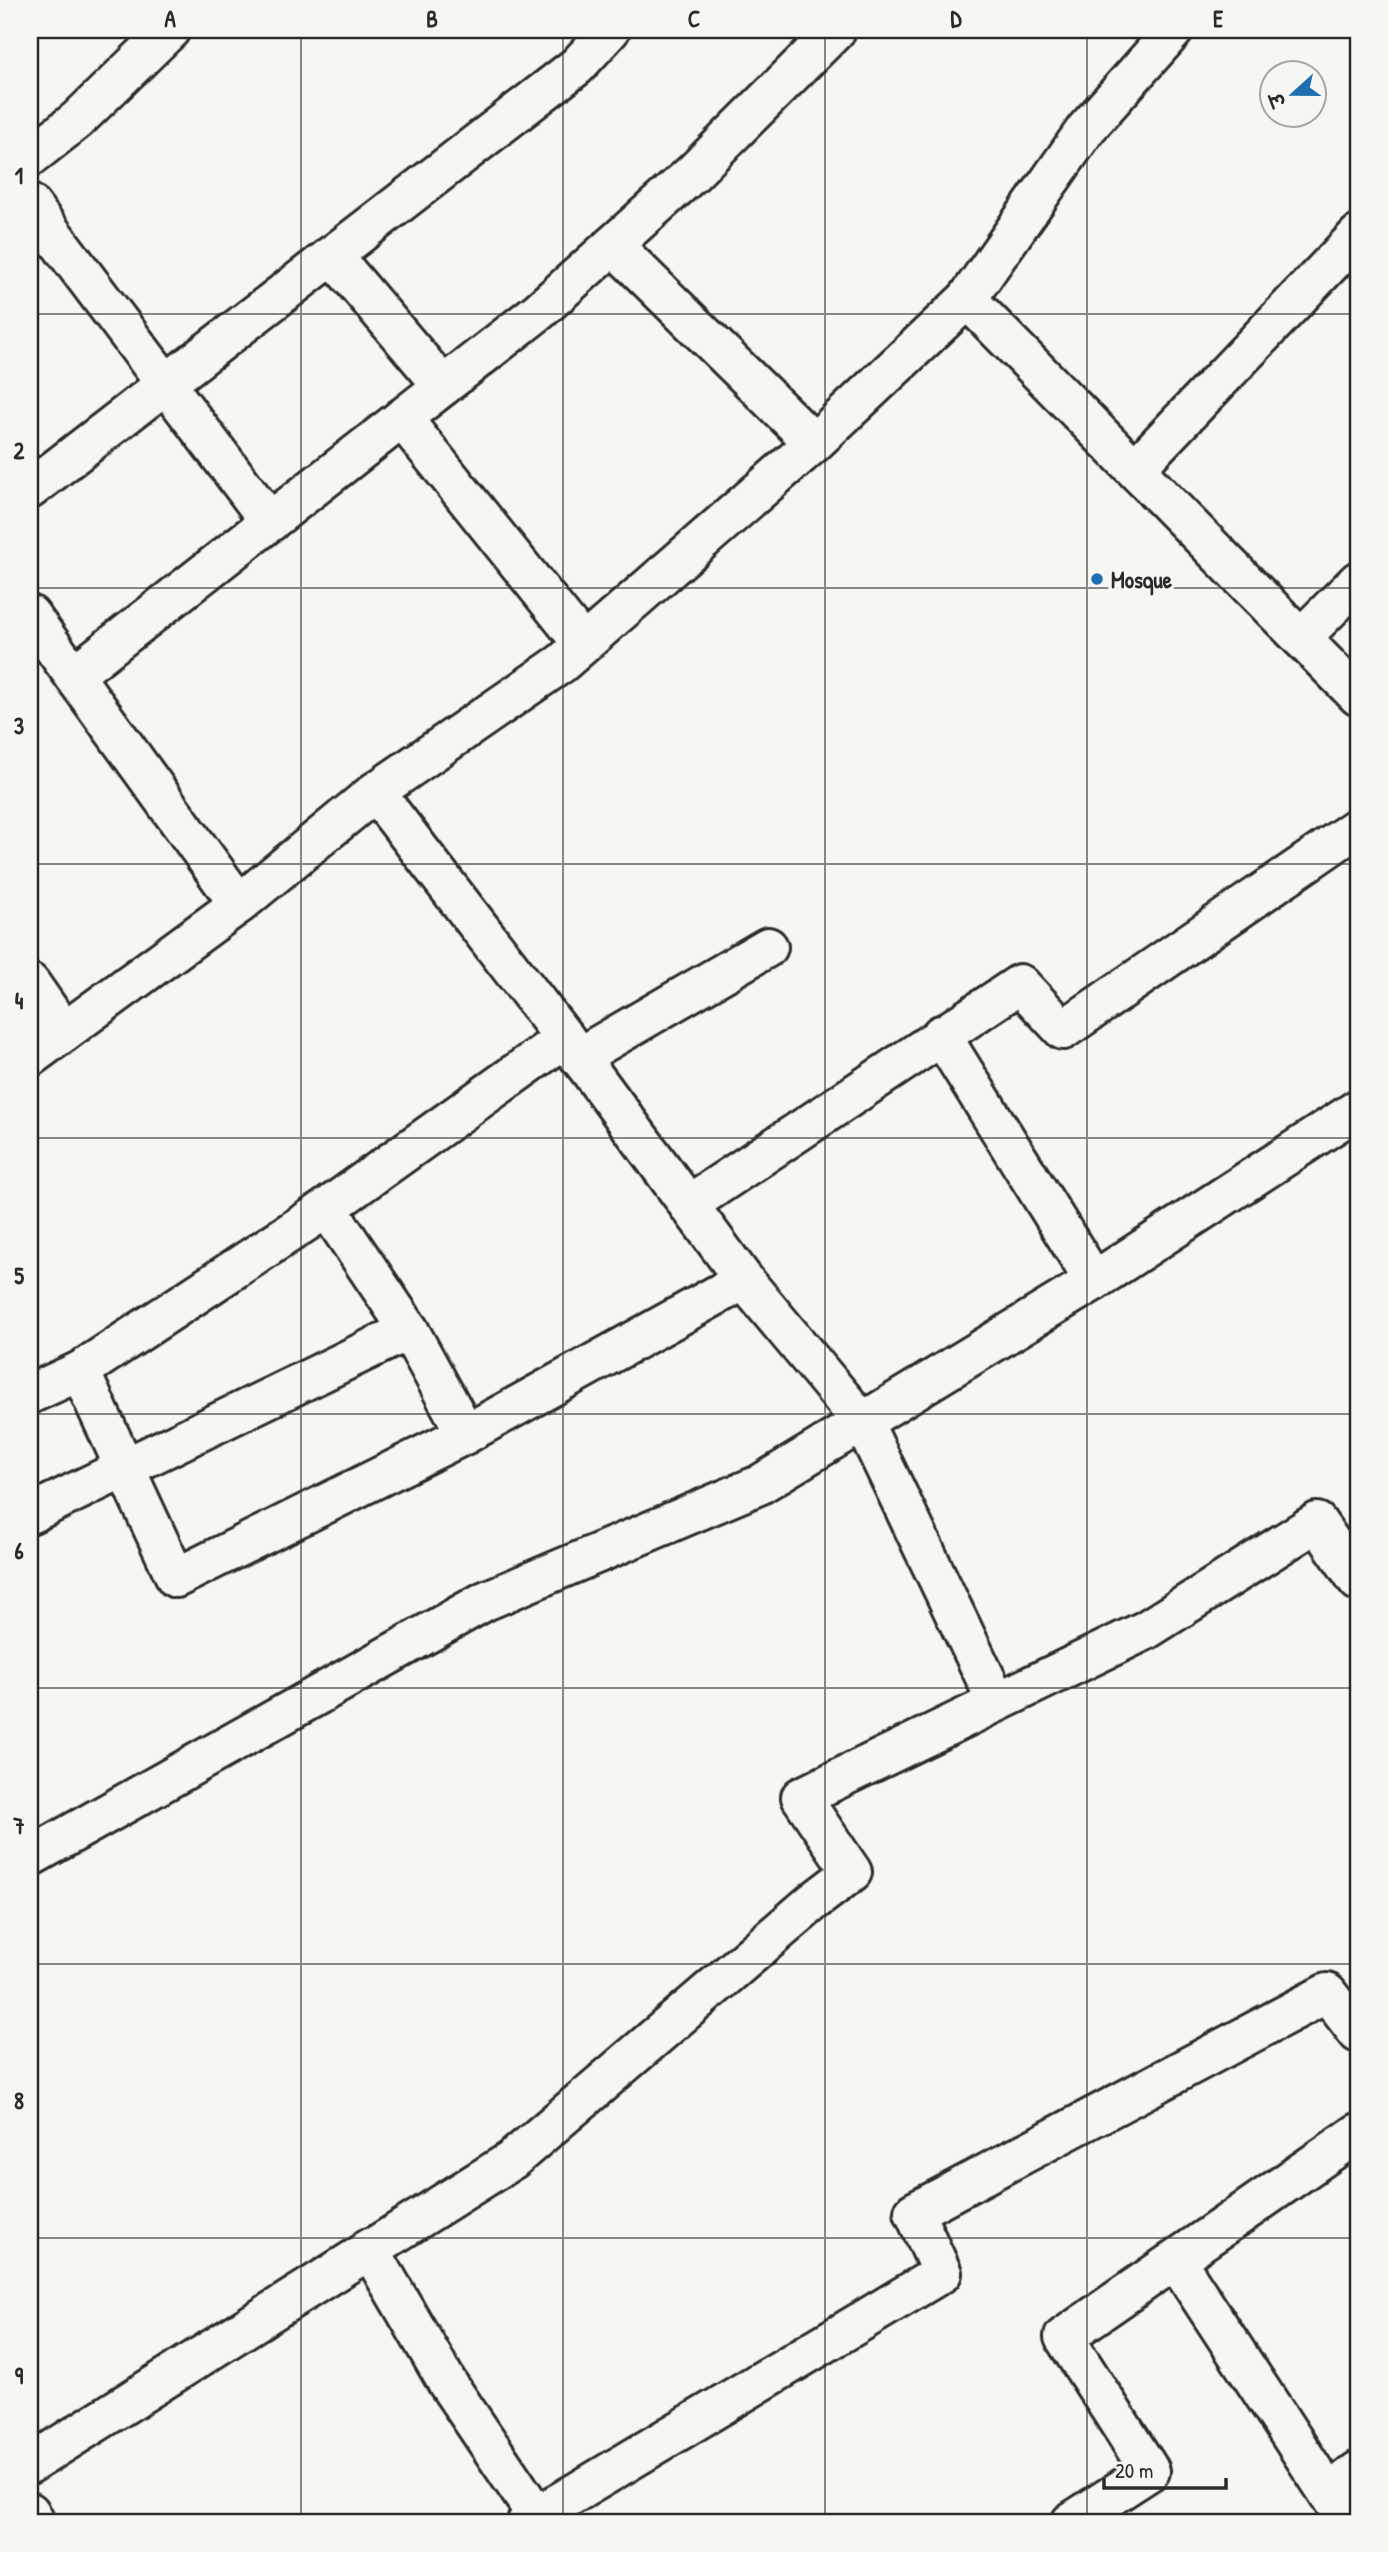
<svg xmlns="http://www.w3.org/2000/svg" width="1388" height="2552" font-family="'Patrick Hand','Playpen Sans Deva',sans-serif">
  <rect width="100%" height="100%" fill="#f6f6f2"/>
  <filter id="ink" filterUnits="userSpaceOnUse"><feTurbulence type="fractalNoise" baseFrequency=".0143" numOctaves="2"/><feDisplacementMap in="SourceGraphic" scale="14" xChannelSelector="R" yChannelSelector="G"/><feConvolveMatrix kernelMatrix="1 2 1 2 8 2 1 2 1" color-interpolation-filters="sRGB"/></filter>
  <g filter="url(#ink)">
    <g fill="none" stroke-linecap="round" stroke-linejoin="round">
      <defs>
        <g id="street">
          <path d="M30 157 77 120 170 30"/>
          <path d="M30 204 270 522"/>
          <path d="M613 245 814 443"/>
          <path d="M332 255 443 386"/>
          <path d="M967 299 1358 696"/>
          <path d="M402 418 583 644"/>
          <path d="M1135 469 1358 235"/>
          <path d="M30 489 577 66 610 30"/>
          <path d="M30 615 239 904"/>
          <path d="M1301 638 1358 581"/>
          <path d="M74 675 539 311 693 173 836 30"/>
          <path d="M375 792 590 1071 744 1280 864 1424 997 1702"/>
          <path d="M30 983 64 1032"/>
          <path d="M941 1035 1094 1281"/>
          <path d="M30 1057 239 904 375 792 562 663 814 443 967 299 1086 129 1174 30"/>
          <path d="M579 1057 768 947"/>
          <path d="M688 1205 1020 984 1063 1030 1358 827"/>
          <path d="M327 1208 409 1330"/>
          <path d="M80 1371 176 1578 466 1434"/>
          <path d="M30 1394 80 1371 327 1208 565 1038"/>
          <path d="M30 1514 409 1330 466 1434 744 1280"/>
          <path d="M369 2248 448 2384 537 2516"/>
          <path d="M1177 2262 1347 2522"/>
          <path d="M30 2464 512 2160 814 1901 852 1872 801 1797 1146 1630 1317 1522 1358 1581"/>
          <path d="M1329 2494 1358 2471"/>
          <path d="M30 2512 35 2522"/>
          <path d="M527 2522 942 2273 914 2212 1327 1993 1358 2033"/>
          <path d="M1071 2522 1150 2471 1064 2337 1358 2133"/>
        </g>
        <path id="secondary" d="M30 1857 485 1601 759 1485 1094 1281 1358 1109"/>
      </defs>
      <use href="#street" stroke="#2b2b2b" stroke-width="44"/>
      <use href="#secondary" stroke="#2b2b2b" stroke-width="44"/>
      <use href="#street" stroke="#f6f6f2" stroke-width="38"/>
      <use href="#secondary" stroke="#f6f6f2" stroke-width="38"/>
    </g>
  </g>
  <path fill="none" stroke="#2b2b2b" stroke-width="2" stroke-opacity="0.55" d="M301 30V2522M563 30V2522M825 30V2522M1087 30V2522M30 314H1358M30 588H1358M30 864H1358M30 1138H1358M30 1414H1358M30 1688H1358M30 1964H1358M30 2238H1358"/>
  <circle fill="#1f6fb2" stroke="#f6f6f2" stroke-width="2.5" cx="1097" cy="579" r="7"/>
  <g text-anchor="middle" dominant-baseline="central" stroke-width="7" stroke-linejoin="round" paint-order="stroke">
    <g font-size="23" font-weight="bold" fill="#2b2b2b" stroke="#f6f6f2" text-anchor="start">
      <text x="1111" y="579">Mosque</text>
    </g>
  </g>
  <rect width="1388" height="2552" fill="none" stroke="#f6f6f2" stroke-width="77"/>
  <g transform="translate(1293 94) rotate(249)"><circle r="33" fill="#f6f6f2" stroke="#a5a5a2" stroke-width="2"/>
  <path d="M0-5L12 26L0 18L-12 26Z" fill="#1f6fb2"/>
  <text y="-10" font-size="19" font-weight="bold" text-anchor="middle" fill="#2b2b2b">उ</text>
  </g>
  <path d="M1104 2478v10h122v-10" fill="none" stroke="#2b2b2b" stroke-width="3.5"/>
  <text x="1115" y="2478" font-size="21" fill="#2b2b2b" stroke="#f6f6f2" stroke-width="5" paint-order="stroke">20 m</text>
  <rect x="38" y="38" width="1312" height="2476" fill="none" stroke="#2b2b2b" stroke-width="2.5"/>
  <g font-size="23" text-anchor="middle" font-weight="bold" fill="#2b2b2b">
    <text x="170" y="27">A</text>
    <text x="432" y="27">B</text>
    <text x="694" y="27">C</text>
    <text x="956" y="27">D</text>
    <text x="1218" y="27">E</text>
    <text x="19" y="184">1</text>
    <text x="19" y="459">2</text>
    <text x="19" y="734">3</text>
    <text x="19" y="1009">4</text>
    <text x="19" y="1284">5</text>
    <text x="19" y="1559">6</text>
    <text x="19" y="1834">7</text>
    <text x="19" y="2109">8</text>
    <text x="19" y="2384">9</text>
  </g>
</svg>
